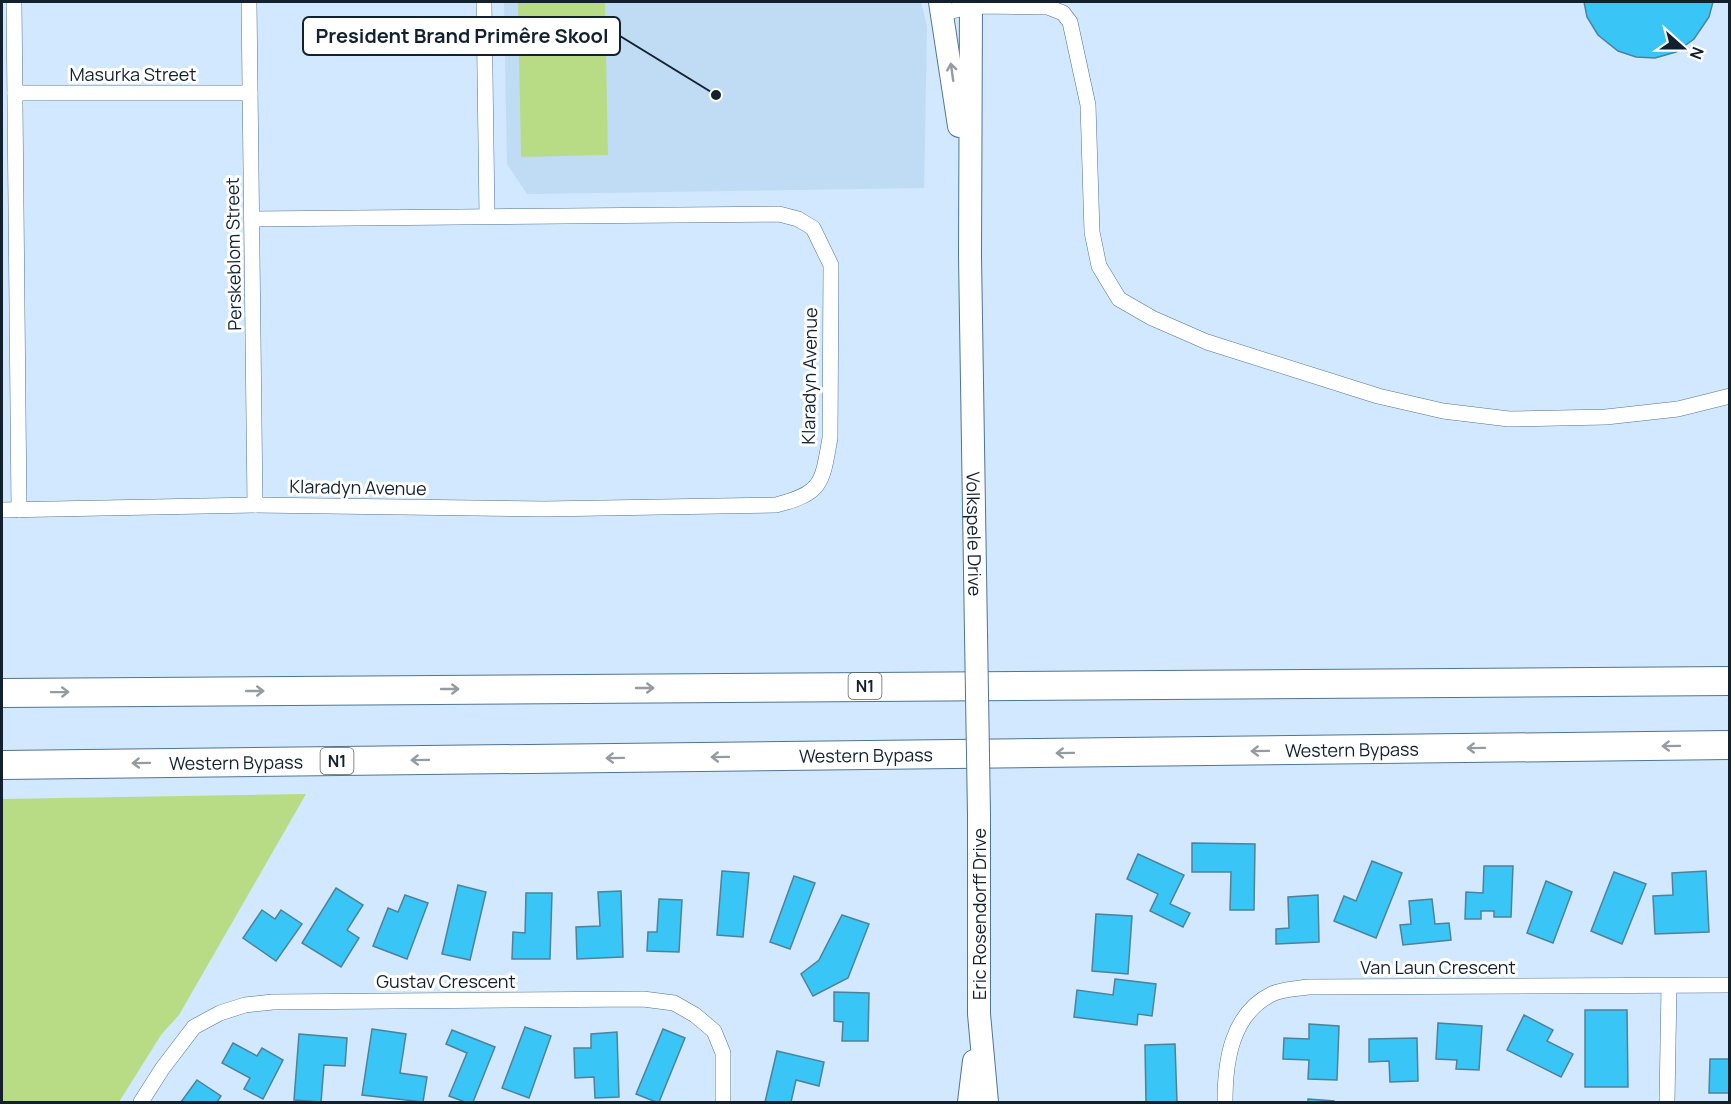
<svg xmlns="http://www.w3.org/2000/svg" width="1731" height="1104" font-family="Manrope,sans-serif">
  <rect width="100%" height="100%" fill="#d1e8fe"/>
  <path fill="#c0dbf4" d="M504 2H921L927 27 924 188 527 194 507 164Z"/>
  <g fill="#b8dc86">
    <path d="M518 2H605L608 155 521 157Z"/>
    <path d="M306 794 179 1015 161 1035 119 1102H2V799Z"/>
  </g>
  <g fill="#3ac5f7" stroke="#4e8299" stroke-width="1.5">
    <path d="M1584 2H1713L1709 17 1694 39 1676 52 1655 58 1636 57 1618 51 1598 35 1587 17Z"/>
    <path d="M1192 843 1255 844 1254 910H1230L1231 872H1192Z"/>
    <path d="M1138 854 1184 875 1170 904 1190 913 1183 927 1150 911 1158 894 1127 879Z"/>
    <path d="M1372 861 1402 873 1376 938 1334 921 1344 896 1356 901Z"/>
    <path d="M1484 866H1513L1511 917H1494V911H1481V919H1465L1466 892 1483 893Z"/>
    <path d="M722 871 749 873 743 937 717 935Z"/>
    <path d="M1706 871 1709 932 1655 934 1653 896 1673 895 1672 873Z"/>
    <path d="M1614 872 1646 884 1622 944 1591 931Z"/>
    <path d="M794 876 815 883 790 949 770 942Z"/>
    <path d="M1546 881 1572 892 1553 943 1527 933Z"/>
    <path d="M458 885 486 892 470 960 442 954Z"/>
    <path d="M336 888 363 905 347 930 359 938 341 967 302 943Z"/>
    <path d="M621 891 623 957 577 959 576 927 600 926 598 892Z"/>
    <path d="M526 893H552L550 959H512L513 932 525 933Z"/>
    <path d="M405 895 428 903 407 959 373 946 388 908 398 912Z"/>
    <path d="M1318 895 1319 942 1276 944V929L1289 928 1288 897Z"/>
    <path d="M659 899 682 900 679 952 647 951 648 932H657Z"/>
    <path d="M1432 899 1435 924 1449 923 1451 940 1403 945 1400 925 1411 924 1409 901Z"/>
    <path d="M262 910 275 919 281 910 302 924 276 961 243 938Z"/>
    <path d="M1096 914 1132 916 1128 974 1092 971Z"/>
    <path d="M842 915 869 924 848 978 813 996 801 974 819 960Z"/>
    <path d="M1115 979 1156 984 1152 1016 1138 1014 1137 1025 1074 1017 1077 990 1113 995Z"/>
    <path d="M834 992 869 993 868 1041H842L843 1022 834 1021Z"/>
    <path d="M1585 1010H1627L1628 1087H1585Z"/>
    <path d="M1524 1015 1553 1030 1547 1041 1573 1054 1561 1077 1507 1050Z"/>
    <path d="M1438 1023 1482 1026 1479 1070 1456 1069 1457 1060 1436 1059Z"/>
    <path d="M1309 1024 1339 1026 1337 1080 1308 1079 1309 1060 1283 1059 1284 1038 1309 1039Z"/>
    <path d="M525 1027 551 1036 529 1098 502 1088Z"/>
    <path d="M372 1029 406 1034 400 1073 427 1077 423 1102 362 1095Z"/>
    <path d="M663 1029 685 1038 659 1102H656L636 1094Z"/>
    <path d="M452 1030 495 1047 473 1102H465L449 1096 467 1053 446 1044Z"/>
    <path d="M617 1032 619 1097 595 1098 594 1077 575 1078 574 1048H591V1034Z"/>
    <path d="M299 1034 347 1038 345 1066 324 1065 321 1102 294 1100Z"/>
    <path d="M1417 1038 1418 1081 1390 1082 1389 1061 1369 1062V1039Z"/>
    <path d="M233 1043 257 1056 262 1048 283 1060 263 1099 244 1089 250 1078 222 1063Z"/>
    <path d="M1175 1044 1177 1102H1146L1145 1045Z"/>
    <path d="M777 1051 824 1062 819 1086 796 1080 791 1102H765Z"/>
    <path d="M1710 1059H1730V1093H1709Z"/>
    <path d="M197 1080 221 1096 217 1102H181Z"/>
    <path d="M1308 1099 1334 1101V1102H1308Z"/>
  </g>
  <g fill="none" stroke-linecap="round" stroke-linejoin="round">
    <defs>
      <g id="street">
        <path d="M14 2 19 510"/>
        <path d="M249 2 255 505"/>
        <path d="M484 2 487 216"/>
        <path d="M944 13 972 6 1048 7 1063 13 1070 22 1088 105 1092 232 1099 266 1119 299 1152 318 1207 342 1378 396 1443 411 1509 419 1606 417 1678 409 1730 396"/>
        <path d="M15 93H250"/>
        <path d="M2 510 255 505 544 509 776 505C823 493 822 483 830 438L831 265 813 228 798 219 779 214 252 219"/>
        <path d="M141 1102 162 1069 194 1027 220 1013 245 1005 273 1002 643 999 674 1003 695 1015 714 1031 723 1053V1102"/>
        <path d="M1225 1102C1225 1062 1231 1014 1272 994 1282 989 1296 989 1308 987L1730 985"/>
        <path d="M1667 1102 1669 986"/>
      </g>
      <g id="secondary">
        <path d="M940 2 959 126"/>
        <path id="s1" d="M971 2 970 256 976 634"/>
        <path d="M979 815V1014L987 1102"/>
        <path d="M969 1102 974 1061"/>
      </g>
      <g id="highway">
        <path d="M2 693 1730 681"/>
        <path id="s2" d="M2 765 1730 745"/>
      </g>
    </defs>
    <use href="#street" stroke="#507495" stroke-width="16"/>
    <use href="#secondary" stroke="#507495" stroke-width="24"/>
    <use href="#highway" stroke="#507495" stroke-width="30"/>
    <use href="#street" stroke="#fff" stroke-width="15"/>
    <use href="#secondary" stroke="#fff" stroke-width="22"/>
    <use href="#highway" stroke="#fff" stroke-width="28"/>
    <defs>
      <path id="secondary-bridge" d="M976 634 979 815"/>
    </defs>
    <use href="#secondary-bridge" stroke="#507495" stroke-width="24" stroke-linecap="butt"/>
    <use href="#secondary-bridge" stroke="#fff" stroke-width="22"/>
  </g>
  <defs><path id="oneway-shaft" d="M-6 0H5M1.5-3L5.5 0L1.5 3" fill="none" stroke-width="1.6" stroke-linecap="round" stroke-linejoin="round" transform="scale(1.5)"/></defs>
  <g stroke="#959ba1">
    <use href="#oneway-shaft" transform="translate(952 72) rotate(-98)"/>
    <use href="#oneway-shaft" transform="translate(645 688)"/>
    <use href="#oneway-shaft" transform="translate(450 689)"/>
    <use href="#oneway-shaft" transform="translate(255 691)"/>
    <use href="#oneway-shaft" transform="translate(60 692) rotate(-1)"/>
    <use href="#oneway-shaft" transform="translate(1671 746) rotate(179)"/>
    <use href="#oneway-shaft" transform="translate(1476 748) rotate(179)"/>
    <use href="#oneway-shaft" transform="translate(1260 751) rotate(179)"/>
    <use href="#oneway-shaft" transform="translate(1065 753) rotate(179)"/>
    <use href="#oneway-shaft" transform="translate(720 757) rotate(179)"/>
    <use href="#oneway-shaft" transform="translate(615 758) rotate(179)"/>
    <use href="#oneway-shaft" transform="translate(420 760) rotate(179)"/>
    <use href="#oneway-shaft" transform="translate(141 763) rotate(179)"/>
  </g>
  <g text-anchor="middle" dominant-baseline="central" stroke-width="6" stroke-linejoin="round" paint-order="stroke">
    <g fill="#fff" stroke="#5a646d" stroke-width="1.5">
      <rect x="848.5" y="673" width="33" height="26" rx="4.5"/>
      <rect x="320.5" y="748" width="33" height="26" rx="4.5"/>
    </g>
    <g font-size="16" font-weight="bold" fill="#13212f">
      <text x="865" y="686">N1</text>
      <text x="337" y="761">N1</text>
    </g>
    <g font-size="18" fill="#13212f" stroke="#fff">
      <text x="133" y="74">Masurka Street</text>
      <text transform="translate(233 254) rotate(-91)">Perskeblom Street</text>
      <text transform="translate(809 376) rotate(-89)">Klaradyn Avenue</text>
      <text transform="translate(358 487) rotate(1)">Klaradyn Avenue</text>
      <text stroke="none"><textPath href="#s1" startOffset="532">Volkspele Drive</textPath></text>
      <text stroke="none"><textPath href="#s2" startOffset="1350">Western Bypass</textPath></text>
      <text stroke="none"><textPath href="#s2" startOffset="864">Western Bypass</textPath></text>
      <text stroke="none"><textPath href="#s2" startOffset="234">Western Bypass</textPath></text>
      <text transform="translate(979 914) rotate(-90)">Eric Rosendorff Drive</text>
      <text x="1438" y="967">Van Laun Crescent</text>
      <text x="446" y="981">Gustav Crescent</text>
    </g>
  </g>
  <path fill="none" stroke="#13212f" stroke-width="2" d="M716 95L620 36"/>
  <circle fill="#13212f" stroke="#fff" stroke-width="2" cx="716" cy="95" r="6"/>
  <rect fill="#fff" stroke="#13212f" stroke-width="2" x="303" y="17" width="317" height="38" rx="6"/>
  <g font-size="20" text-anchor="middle" font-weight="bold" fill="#13212f">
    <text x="462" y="43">President Brand Primêre Skool</text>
  </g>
  <rect width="1731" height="1104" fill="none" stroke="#13212f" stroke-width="6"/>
  <g transform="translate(1683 48) rotate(111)" stroke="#ffffff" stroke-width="4.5" paint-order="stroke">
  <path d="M0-4.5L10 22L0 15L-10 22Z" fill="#13212f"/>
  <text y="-9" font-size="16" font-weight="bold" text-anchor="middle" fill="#13212f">N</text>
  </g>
</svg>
